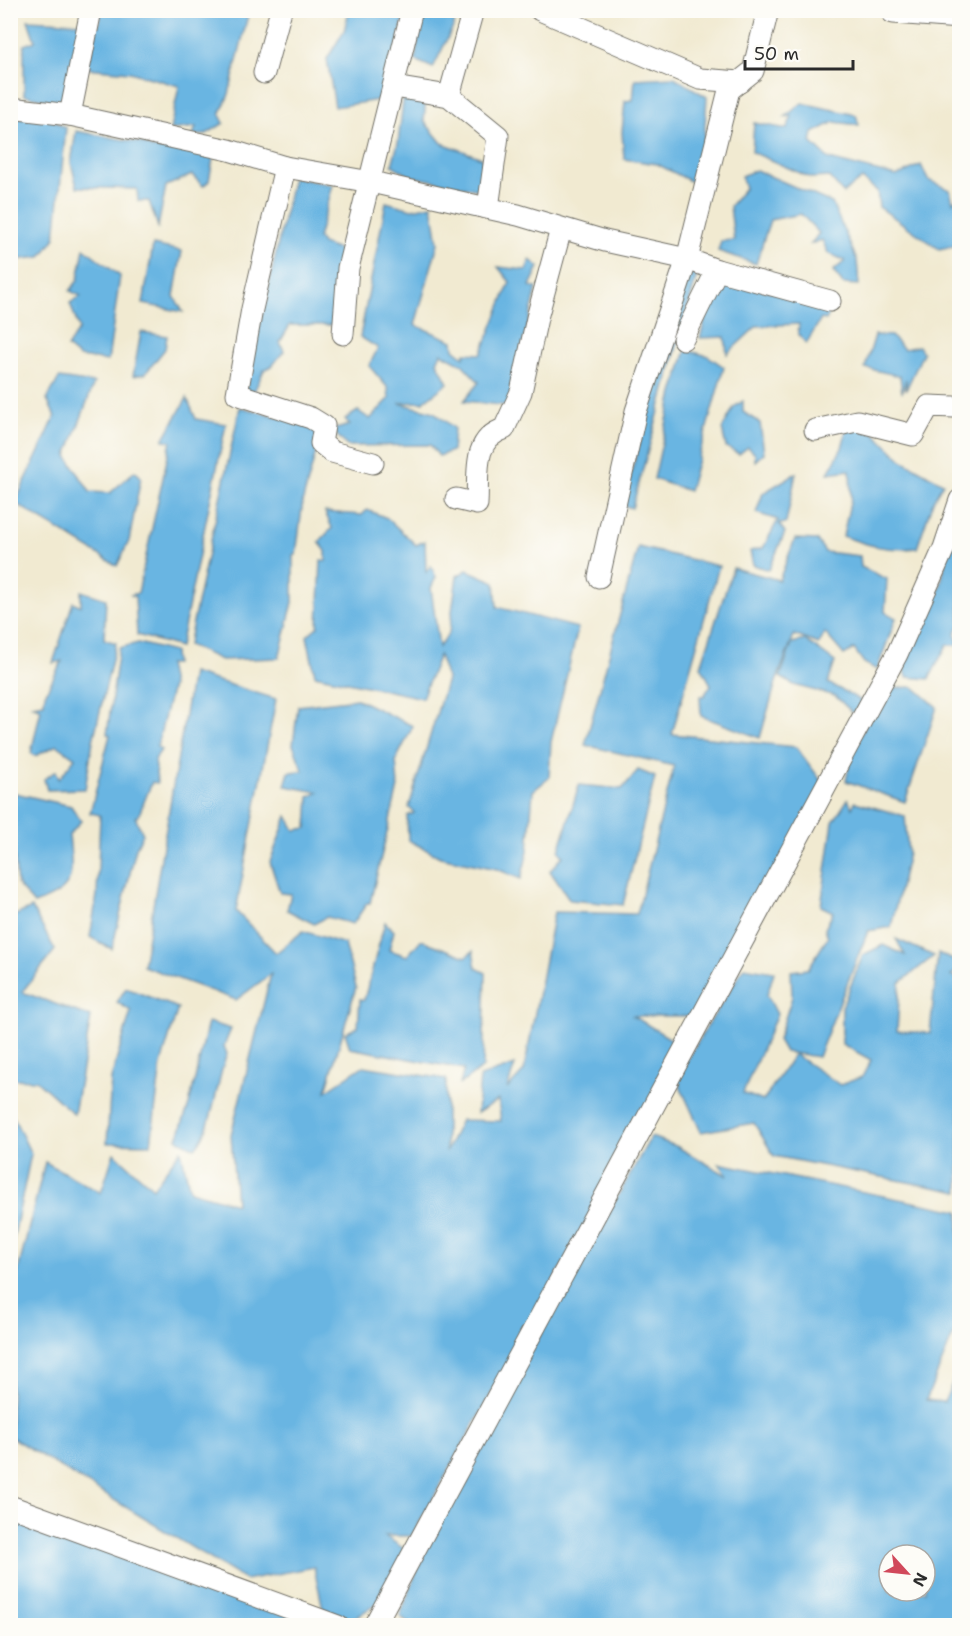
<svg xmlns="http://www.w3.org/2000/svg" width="970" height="1636" font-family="'Shantell Sans',sans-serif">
  <rect width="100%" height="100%" fill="#fdfcf7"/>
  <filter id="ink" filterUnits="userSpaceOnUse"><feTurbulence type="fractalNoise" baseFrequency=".0167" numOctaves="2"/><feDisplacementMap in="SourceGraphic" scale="12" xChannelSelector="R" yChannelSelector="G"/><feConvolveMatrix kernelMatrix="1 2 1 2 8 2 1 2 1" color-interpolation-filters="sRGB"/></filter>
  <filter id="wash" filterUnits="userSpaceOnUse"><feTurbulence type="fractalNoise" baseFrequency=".008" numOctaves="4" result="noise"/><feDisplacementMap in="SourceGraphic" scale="24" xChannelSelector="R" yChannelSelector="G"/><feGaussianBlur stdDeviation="1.35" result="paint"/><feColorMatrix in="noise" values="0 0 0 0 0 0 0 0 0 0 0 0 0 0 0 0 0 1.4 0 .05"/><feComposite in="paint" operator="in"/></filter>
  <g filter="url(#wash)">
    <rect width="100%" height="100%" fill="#f1ead1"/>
    <g fill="#69b5e2" stroke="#4a7086" stroke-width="1.5" fill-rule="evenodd">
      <path d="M102 11H249L229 94 220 115 224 123 205 135H193L196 127 170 130 179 86 130 72 86 68Z"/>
      <path d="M349 11H406L384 99 335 107 327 59 344 31Z"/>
      <path d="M422 11H457L454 25 433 68 415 60Z"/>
      <path d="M28 20 83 23 65 104 24 95V45L35 41Z"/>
      <path d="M674 77 707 97 702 167 694 183 657 164 624 159 622 132 625 101 633 100 635 79Z"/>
      <path d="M404 94 426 98 424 121 442 143 482 158 484 191 410 176 392 165 398 143Z"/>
      <path d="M802 103 856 115 859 125 834 122 813 133 811 142 829 159 896 176 921 165 928 180 950 190 953 202 959 196V245L939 249 879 207 877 191 862 179 843 193 829 177 811 178 752 152 754 123 787 129 792 116 785 117Z"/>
      <path d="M42 113 66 128 55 238 41 257 14 260 11 279 10 182 17 139 14 118Z"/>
      <path d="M76 131 142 143 152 148 214 153 209 181 203 186 192 175 166 186 158 227 149 201H138L137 189 77 187 71 163Z"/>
      <path d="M756 170 832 203 857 260 859 285 843 284 833 271 845 261 828 253 822 240 811 244 819 233 801 214 770 220 756 264 718 251 721 241 734 240 730 206 745 188 741 176Z"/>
      <path d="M293 177 333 185 318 238 322 244 342 251 337 325H290L280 342 284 351 273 365 264 370 252 396 244 395Z"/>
      <path d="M386 202 412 209 432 205 438 243 415 325 453 341 454 349 464 357 465 353 481 354 510 282 498 267 526 270 530 260 539 267 530 286 537 288 508 406 464 401 479 382 462 364 441 353 437 362 448 383 423 402 399 403 434 412 454 428 452 451 439 456 430 445 347 446 332 430 350 425 345 419 358 411 370 419 389 399 388 388 369 366 378 348 360 337Z"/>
      <path d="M153 245 182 251 174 296 183 312 143 304Z"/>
      <path d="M84 248 120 276 108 361 79 357 67 347 79 329 70 303 81 296 70 291 78 280Z"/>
      <path d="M691 260 700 264 632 508 622 505Z"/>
      <path d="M716 281 821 301 829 314 826 320 821 319 806 344 798 333 799 324 757 326 727 354 725 337 700 338Z"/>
      <path d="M141 332 167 336 165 349 145 374 133 376Z"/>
      <path d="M875 335 891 336 904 349 919 346 923 353 906 390V379L902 393 900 376 865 368Z"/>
      <path d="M686 350 708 356 724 367 689 491 654 479 673 393Z"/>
      <path d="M59 378 94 383 67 456 90 492 110 493 135 471 141 477 129 541 117 566 15 503 55 417 47 399Z"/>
      <path d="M187 398 196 419 226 424 180 647 137 635 135 597 131 595 138 593 171 441 163 440Z"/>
      <path d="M743 401V412L760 423 764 453 755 461V454L748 447 739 454 726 447 722 429 734 407Z"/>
      <path d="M240 407 315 426 320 437 303 500 296 555H293V602L279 658 221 660 188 645Z"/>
      <path d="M848 424 874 433 902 460 943 483 933 501 917 548C888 551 869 546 843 536L851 498 850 470 828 473 842 448Z"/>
      <path d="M796 473 786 523 779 524 785 532 769 570 753 565 750 551 763 548 778 520 756 513 763 493Z"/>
      <path d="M367 510 387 518 416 545 425 541 426 572 431 566 436 577 431 588 439 647 449 633 457 576 467 570 495 582 497 607 578 628 551 742 549 778 533 791 528 851 521 879 497 869 440 857 408 840 407 816 414 813 409 807 447 679 439 655 422 698 315 675 307 636 318 626 321 560 326 561V551L319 542 332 528 325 512 362 515Z"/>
      <path d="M953 527 959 530 960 624 955 634 959 645H947L929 679 907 677 903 663 940 588Z"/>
      <path d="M795 539 817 540 825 552 860 556 861 567 887 579 885 612 896 618 877 670 864 663 854 649 844 655 825 633 819 644 794 635 776 682 760 738 701 716 700 696H704L711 685 701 666 733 568 779 580Z"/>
      <path d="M638 547 719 566 672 734 796 747 823 783 696 1016H633L684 1047 412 1536H385L409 1552 386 1599 350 1620 323 1609 314 1567 245 1580 11 1437V1299L45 1162 101 1193 114 1153 153 1188 181 1150 190 1191 236 1204 231 1135 271 974 236 1000 143 966 192 673 276 699 236 911 276 953 303 931 345 944 356 987 326 1091 363 1066 446 1079V1152L461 1120 501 1121 498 1100 477 1113 480 1077 515 1065 507 1089 524 1071 554 912 637 914 674 766 585 745Z"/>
      <path d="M81 591 106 599 104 639 116 643 93 741 85 789 47 790 44 779 56 771 59 779 75 758 57 745 35 756 31 753 41 709 32 705 44 703 45 694 62 661 53 663 73 602 81 606Z"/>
      <path d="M805 640 835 662 828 683 864 702 854 714 835 696 794 685 780 677 792 643Z"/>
      <path d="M138 643 174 652 175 664H168L172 686 157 747 161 750 155 759 157 783 152 782 138 817H135L143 834 136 848 112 949 90 937 97 895 100 815 90 813 110 735 107 734 119 648Z"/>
      <path d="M914 687 937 707 905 802 846 781 852 751 886 688Z"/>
      <path d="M357 699 413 726 396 760 398 787 370 903H367L353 924 327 917 314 924 287 910 291 894 280 893 270 862 287 816 295 830 307 828 309 797 318 792 285 786 289 772 303 771 293 745 298 706Z"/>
      <path d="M638 770 655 777 623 905 570 900 550 871 563 856 559 851 579 785 622 789Z"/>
      <path d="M15 793 71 806 81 821 69 835C73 877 77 889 34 904L17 884 14 851 11 847V805Z"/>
      <path d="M848 799 852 808 855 802 905 816 908 853 891 927 868 931 818 1057 785 1052 778 1040 792 997 791 971 808 969 828 937 825 929 833 912 821 906 833 822Z"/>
      <path d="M32 908 55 950 22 992 91 1017 74 1114 36 1080 11 1079V917Z"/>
      <path d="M385 922 394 931 389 950 407 956 421 940 466 957 473 951 476 968 486 973 483 1067 460 1084 464 1069 350 1048 345 1033 358 1027 360 999 364 1000Z"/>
      <path d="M896 939 934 956 900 983 897 1031 930 1033 938 953 959 963V969L951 976 960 978 959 1192 774 1156 754 1123 701 1132 676 1077 744 967 774 972 767 995 777 1014 743 1093 763 1101 794 1054 840 1085 862 1077 871 1060 842 1044V1007L863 955 883 945 905 955Z"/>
      <path d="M126 988 178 1008 161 1064 151 1144 107 1143 111 1079 131 1011 117 1002Z"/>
      <path d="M208 1022 231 1029 224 1046 227 1054C216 1081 214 1128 195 1148L177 1139 189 1105Z"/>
      <path d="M11 1112 31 1154 11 1250Z"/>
      <path d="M651 1137 676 1146 728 1176 719 1163 959 1211V1321L926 1400 944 1402 959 1368V1625L411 1626 400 1616 436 1520ZM889 1555H925V1591H889Z"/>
      <path d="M10 1514 329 1625H11Z"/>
    </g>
  </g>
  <g filter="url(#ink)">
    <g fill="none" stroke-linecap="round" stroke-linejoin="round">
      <defs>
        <g id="minor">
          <path d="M91 10 70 115 229 150 285 167"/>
          <path d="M540 10 700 79 740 82"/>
          <path d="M264 73 281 10"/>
          <path d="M394 87 449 96 498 136 488 208"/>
          <path d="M449 96 473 10"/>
          <path d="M10 108 70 115"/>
          <path d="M343 334 348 268 412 10"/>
          <path d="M683 339 717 270"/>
          <path d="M815 430 857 421 913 435 929 406 954 407"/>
          <path d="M373 463 332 452 321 443 324 426 311 418 237 394 252 309 285 167 371 182 518 215 605 241 687 259 717 270 830 301"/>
          <path d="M456 499 477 504C479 476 471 439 504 429L521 392 537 318 561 229"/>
          <path d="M599 577 636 411 687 259 729 90 753 71 768 10"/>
          <path d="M10 1506 338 1626"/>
          <path d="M374 1626 897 654 944 548 960 500"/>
        </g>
        <path id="major" d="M894 10 960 15"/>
      </defs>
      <use href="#minor" stroke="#706e65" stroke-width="23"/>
      <use href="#major" stroke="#706e65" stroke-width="29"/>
      <use href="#minor" stroke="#fff" stroke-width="21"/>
      <use href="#major" stroke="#fff" stroke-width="27"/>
    </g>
  </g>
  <rect width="970" height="1636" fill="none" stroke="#fdfcf7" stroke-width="36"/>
  <g transform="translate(907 1573) rotate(117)"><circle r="28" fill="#fdfcf7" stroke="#a9a8a5" stroke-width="1.5"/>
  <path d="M0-4.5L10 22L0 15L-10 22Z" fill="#d1495b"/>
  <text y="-9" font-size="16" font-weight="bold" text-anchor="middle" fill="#2b2b2b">N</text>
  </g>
  <path d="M745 60v9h108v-9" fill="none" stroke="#2b2b2b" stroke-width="3"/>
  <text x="754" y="60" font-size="18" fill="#2b2b2b" stroke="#fdfcf7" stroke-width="4.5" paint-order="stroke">50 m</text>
</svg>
